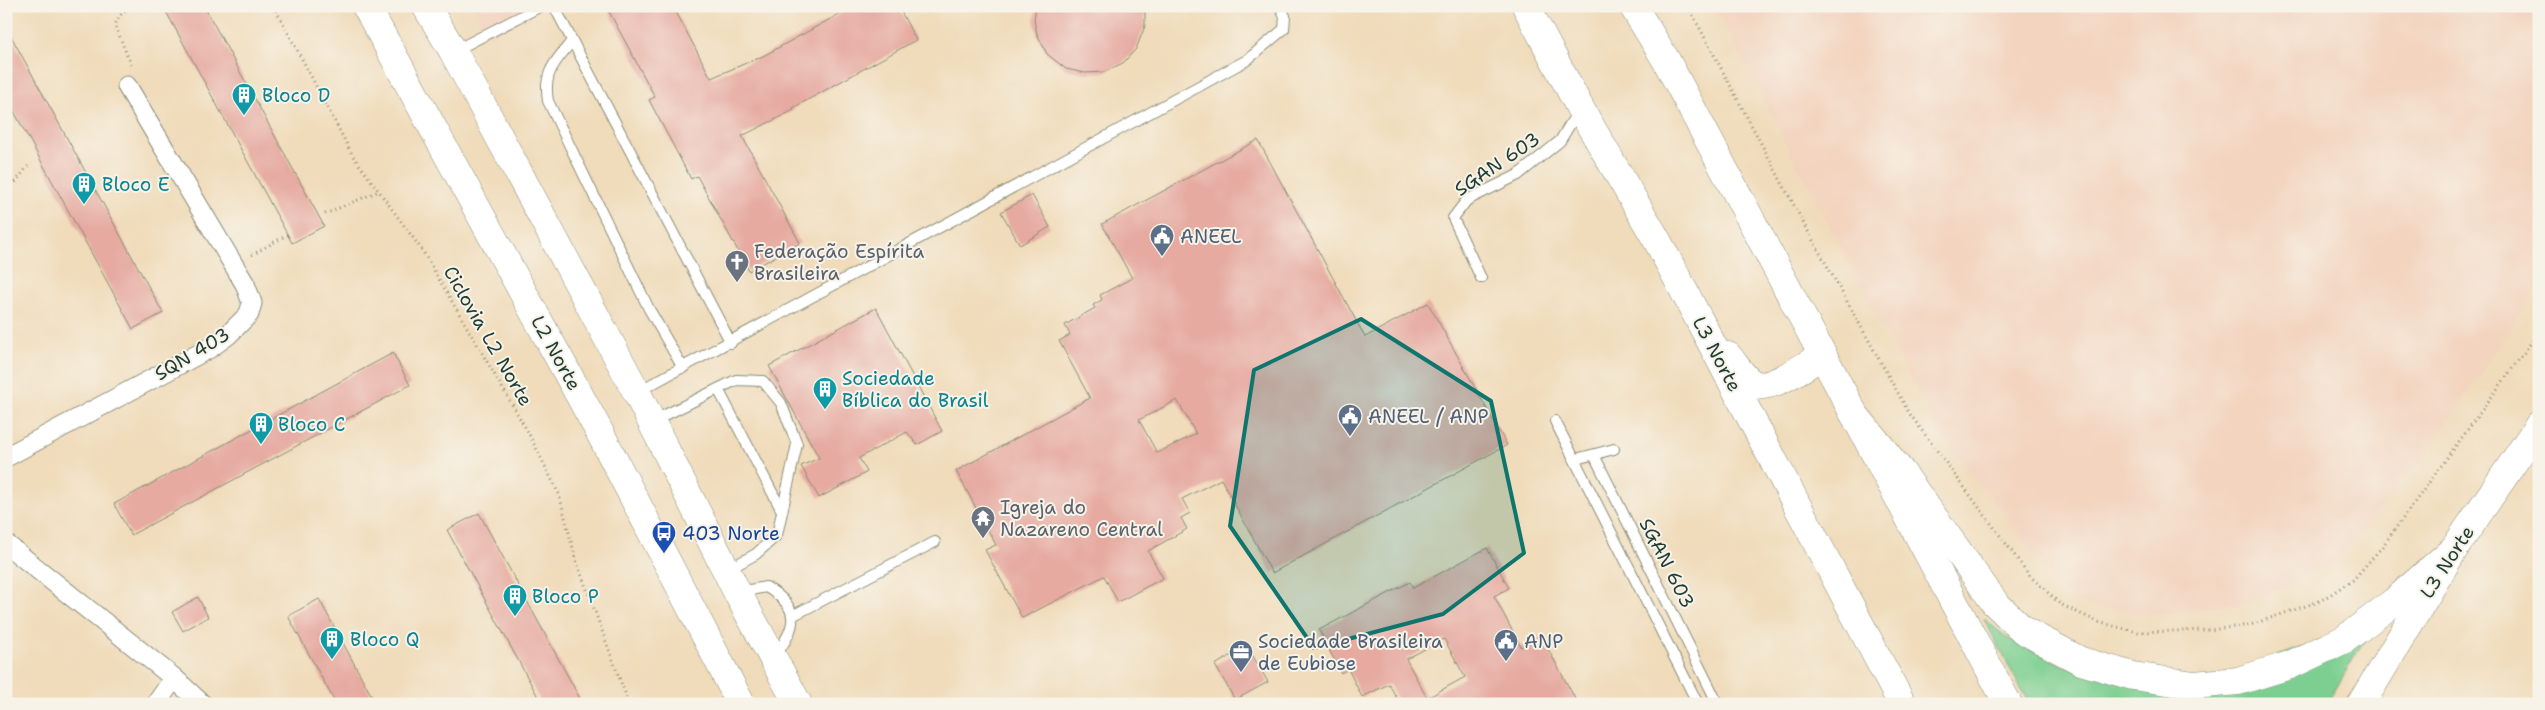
<svg xmlns="http://www.w3.org/2000/svg" width="2545" height="710" font-family="'Shantell Sans',sans-serif">
  <rect width="100%" height="100%" fill="#f7f3e8"/>
  <filter id="ink" filterUnits="userSpaceOnUse"><feTurbulence type="fractalNoise" baseFrequency=".02" numOctaves="2"/><feDisplacementMap in="SourceGraphic" scale="10" xChannelSelector="R" yChannelSelector="G"/><feConvolveMatrix kernelMatrix="1 2 1 2 8 2 1 2 1" color-interpolation-filters="sRGB"/></filter>
  <filter id="wash" filterUnits="userSpaceOnUse"><feTurbulence type="fractalNoise" baseFrequency=".0096" numOctaves="4" result="noise"/><feDisplacementMap in="SourceGraphic" scale="20" xChannelSelector="R" yChannelSelector="G"/><feGaussianBlur stdDeviation="1.12" result="paint"/><feColorMatrix in="noise" values="0 0 0 0 0 0 0 0 0 0 0 0 0 0 0 0 0 1.4 0 .05"/><feComposite in="paint" operator="in"/></filter>
  <g filter="url(#wash)">
    <rect width="100%" height="100%" fill="#f0dbba"/>
    <g fill="#f3d4bf">
      <path d="M472 6H546L489 37Z"/>
      <path d="M1714 6H2539V284L2428 452 2337 561 2249 603 2150 615 2072 602 1937 430Z"/>
    </g>
    <path fill="#7dcf91" stroke="#4e8662" d="M1984 619 2009 639 2067 667 2173 692 2374 623 2327 704H2029Z"/>
    <g id="blocks">
      <g fill="#e6aaa1" fill-rule="evenodd">
        <path d="M163 6H204L324 226 292 243Z"/>
        <path d="M606 6H673L711 78 765 55 854 6H898L916 40 793 108 794 110 742 136 800 243 749 271 697 176 691 179 649 100 655 97Z"/>
        <path d="M1036 6H1145V26L1136 49 1123 63 1104 72 1085 73 1066 69 1047 54 1037 34 1034 20Z"/>
        <path d="M6 27 163 313 133 329 6 97Z"/>
        <path d="M1258 140 1365 337 1428 303 1507 445 1272 573 1221 479 1182 499 1190 513 1181 518 1187 529 1148 551 1163 578 1118 602 1104 576 1022 618 985 550 996 545 956 471 1090 398 1059 341 1070 335 1065 325 1095 308 1093 305 1102 300 1100 295 1132 278 1102 224ZM1177 400 1196 434 1157 453 1139 420Z"/>
        <path d="M1032 195 1050 227 1020 245 1001 212Z"/>
        <path d="M876 308 942 431 917 445 907 432 859 458 867 472 819 498 801 466 819 458 769 366Z"/>
        <path d="M393 353 410 385 131 535 114 504Z"/>
        <path d="M479 513 583 704H542L447 530Z"/>
        <path d="M1487 548 1509 588 1494 596 1521 647 1541 636 1578 704H1400L1389 684 1362 697 1348 669 1341 673 1319 630 1410 582 1413 588ZM1444 639 1465 677 1427 698 1406 659Z"/>
        <path d="M198 597 208 617 183 631 172 612Z"/>
        <path d="M319 599 376 704H336L288 616Z"/>
        <path d="M1247 646 1268 682 1235 700 1215 665Z"/>
      </g>
    </g>
  </g>
  <g filter="url(#ink)">
    <use href="#blocks" fill-opacity="0" stroke="#888c77" stroke-width="1"/>
    <g fill="none" stroke-linecap="round" stroke-linejoin="round">
      <defs>
        <g id="lane">
          <path d="M554 6 731 343"/>
          <path d="M572 41C555 62 543 72 548 101L649 309 683 368"/>
          <path d="M454 51 541 6"/>
          <path d="M1481 278 1453 218 1467 200 1518 175 1560 141 1578 111"/>
          <path d="M718 389 782 511"/>
          <path d="M637 392 1247 60 1284 29 1285 16 1280 6"/>
          <path d="M653 421 736 380 763 381 781 403 797 444 777 535 756 554 727 570"/>
          <path d="M1555 421 1698 704"/>
          <path d="M1594 455 1718 704"/>
          <path d="M1576 459 1614 449"/>
          <path d="M739 592 766 587C802 608 797 626 775 656"/>
          <path d="M792 616 935 542"/>
        </g>
        <g id="street">
          <path d="M6 457 210 348 228 335 249 314 252 303 245 284 127 86"/>
          <path d="M6 544 174 678 202 704"/>
          <path d="M156 704 174 678"/>
        </g>
        <g id="secondary">
          <path d="M1526 6 1580 108 1658 242 1902 704"/>
          <path d="M1633 6 1666 60 2008 704"/>
          <path d="M1728 356C1735 364 1743 378 1752 383 1769 393 1807 364 1823 355"/>
        </g>
        <g id="primary">
          <path d="M366 6 599 431 741 704"/>
          <path d="M426 6 453 51 637 393 737 592 798 704"/>
          <path d="M1854 414 1902 473 1995 603 2023 630 2081 661 2133 676 2194 685 2238 681 2290 665 2345 639 2395 601 2454 549"/>
          <path d="M2361 704 2454 549 2539 425"/>
        </g>
      </defs>
      <use href="#lane" stroke="#888c77" stroke-width="12"/>
      <use href="#street" stroke="#888c77" stroke-width="21"/>
      <use href="#secondary" stroke="#888c77" stroke-width="29"/>
      <use href="#primary" stroke="#888c77" stroke-width="29"/>
      <g stroke="#888c77" stroke-width="3" stroke-dasharray="1 4" stroke-linecap="butt">
        <path d="M274 6 353 156 422 250 528 432 559 494 576 560 629 704"/>
        <path d="M1688 6 1805 226 1909 413 2030 576 2060 604 2098 622 2137 632 2210 630 2250 625 2320 601 2353 580 2382 547 2539 332"/>
        <path d="M131 65 115 25 119 16 132 6"/>
        <path d="M6 194 28 166"/>
        <path d="M325 214 379 191"/>
        <path d="M252 255 288 234"/>
      </g>
      <use href="#lane" stroke="#fff" stroke-width="10"/>
      <use href="#street" stroke="#fff" stroke-width="19"/>
      <use href="#secondary" stroke="#fff" stroke-width="28"/>
      <use href="#primary" stroke="#fff" stroke-width="28"/>
    </g>
  </g>
  <path fill="#0f766e" fill-opacity="0.2" stroke="#0f766e" stroke-width="4" stroke-linejoin="round" d="M1361 319 1491 401 1524 553 1443 614 1314 648 1230 526 1254 370Z"/>
  <defs>
    <symbol id="building-pin" viewBox="-11 -11 22 30"><path d="M0 17L-7.5 6A9.5 9.5 0 1 1 7.5 6Z" fill="#0f9aa8" stroke="#f7f3e8"/><path d="M-4-6H4V6H1V3H-1V6H-4ZM-2.5-4.3h1.7v1.8h-1.7ZM.8-4.3h1.7v1.8H.8ZM-2.5-1h1.7V.8h-1.7ZM.8-1h1.7V.8H.8Z" fill="#fff"/></symbol>
    <symbol id="civic-pin" viewBox="-11 -11 22 30"><path d="M0 17L-7.5 6A9.5 9.5 0 1 1 7.5 6Z" fill="#5c6f8a" stroke="#f7f3e8"/><path d="M-.6-6.5H3V-4.5H.6V-3L4-1V1h2V6H-6V1h2V-1L-.6-3ZM-1.2 2.5V6h2.4V2.5Z" fill="#fff"/></symbol>
    <symbol id="church-pin" viewBox="-11 -11 22 30"><path d="M0 17L-7.5 6A9.5 9.5 0 1 1 7.5 6Z" fill="#6b7280" stroke="#f7f3e8"/><path d="M-1.2-6h2.4v3.5h3.3v2.4h-3.3V6h-2.4V-.1h-3.3v-2.4h3.3Z" fill="#fff"/></symbol>
    <symbol id="temple-pin" viewBox="-11 -11 22 30"><path d="M0 17L-7.5 6A9.5 9.5 0 1 1 7.5 6Z" fill="#6b7280" stroke="#f7f3e8"/><path d="M0-6L5-2H3V0L6.5 2.5H4V6H1.5V3h-3V6H-4V2.5H-6.5L-3 0V-2H-5Z" fill="#fff"/></symbol>
    <symbol id="bus-pin" viewBox="-11 -11 22 30"><path d="M0 17L-7.5 6A9.5 9.5 0 1 1 7.5 6Z" fill="#1a4fb4" stroke="#f7f3e8"/><path d="M-5-6H5V4H4V6H2V4H-2V6H-4V4H-5ZM-3.5-4V0h7V-4ZM-3.5 1.2v1.5H-2V1.2ZM2 1.2v1.5H3.5V1.2Z" fill="#fff"/></symbol>
    <symbol id="office-pin" viewBox="-11 -11 22 30"><path d="M0 17L-7.5 6A9.5 9.5 0 1 1 7.5 6Z" fill="#5c6f8a" stroke="#f7f3e8"/><path d="M-6-3h4V-5.5h4V-3h4V5H-6ZM-1-4.5V-3h2v-1.5ZM-6 0V1H6V0Z" fill="#fff"/></symbol>
  </defs>
  <g fill-rule="evenodd">
    <use href="#building-pin" x="230" y="81" width="28" height="38"/>
    <use href="#building-pin" x="70" y="170" width="28" height="38"/>
    <use href="#civic-pin" x="1148" y="222" width="28" height="38"/>
    <use href="#church-pin" x="723" y="248" width="28" height="38"/>
    <use href="#building-pin" x="811" y="375" width="28" height="38"/>
    <use href="#civic-pin" x="1336" y="402" width="28" height="38"/>
    <use href="#building-pin" x="247" y="410" width="28" height="38"/>
    <use href="#temple-pin" x="969" y="504" width="28" height="38"/>
    <use href="#bus-pin" x="650" y="519" width="28" height="38"/>
    <use href="#building-pin" x="501" y="582" width="28" height="38"/>
    <use href="#building-pin" x="318" y="625" width="28" height="38"/>
    <use href="#civic-pin" x="1492" y="627" width="28" height="38"/>
    <use href="#office-pin" x="1227" y="638" width="28" height="38"/>
  </g>
  <g text-anchor="middle" dominant-baseline="central" stroke-width="4" stroke-linejoin="round" paint-order="stroke">
    <g font-size="19" fill="#0d838f" stroke="#f7f3e8" text-anchor="start">
      <text x="262" y="95">Bloco D</text>
      <text x="102" y="184">Bloco E</text>
      <text x="842" y="378">Sociedade<tspan x="842" dy="22">Bíblica do Brasil</tspan></text>
      <text x="278" y="424">Bloco C</text>
      <text x="532" y="596">Bloco P</text>
      <text x="350" y="639">Bloco Q</text>
    </g>
    <g font-size="19" fill="#1f3d34" stroke="#f7f3e8">
      <text transform="translate(1497 164) rotate(-34)">SGAN 603</text>
      <text transform="translate(488 336) rotate(60)">Ciclovia L2 Norte</text>
      <text transform="translate(556 353) rotate(61)">L2 Norte</text>
      <text transform="translate(192 354) rotate(-31)">SQN 403</text>
      <text transform="translate(1717 354) rotate(62)">L3 Norte</text>
      <text transform="translate(2447 562) rotate(-57)">L3 Norte</text>
      <text transform="translate(1667 563) rotate(63)">SGAN 603</text>
    </g>
    <g font-size="19" fill="#4e5e75" stroke="#f7f3e8" text-anchor="start">
      <text x="1180" y="236">ANEEL</text>
      <text x="1368" y="416">ANEEL / ANP</text>
      <text x="1258" y="641">Sociedade Brasileira<tspan x="1258" dy="22">de Eubiose</tspan></text>
      <text x="1524" y="641">ANP</text>
    </g>
    <g font-size="19" fill="#5b616d" stroke="#f7f3e8" text-anchor="start">
      <text x="754" y="251">Federação Espírita<tspan x="754" dy="22">Brasileira</tspan></text>
      <text x="1000" y="507">Igreja do<tspan x="1000" dy="22">Nazareno Central</tspan></text>
    </g>
    <g font-size="19" fill="#164399" stroke="#f7f3e8" text-anchor="start">
      <text x="682" y="533">403 Norte</text>
    </g>
  </g>
  <rect width="2545" height="710" fill="none" stroke="#f7f3e8" stroke-width="25"/>
</svg>
